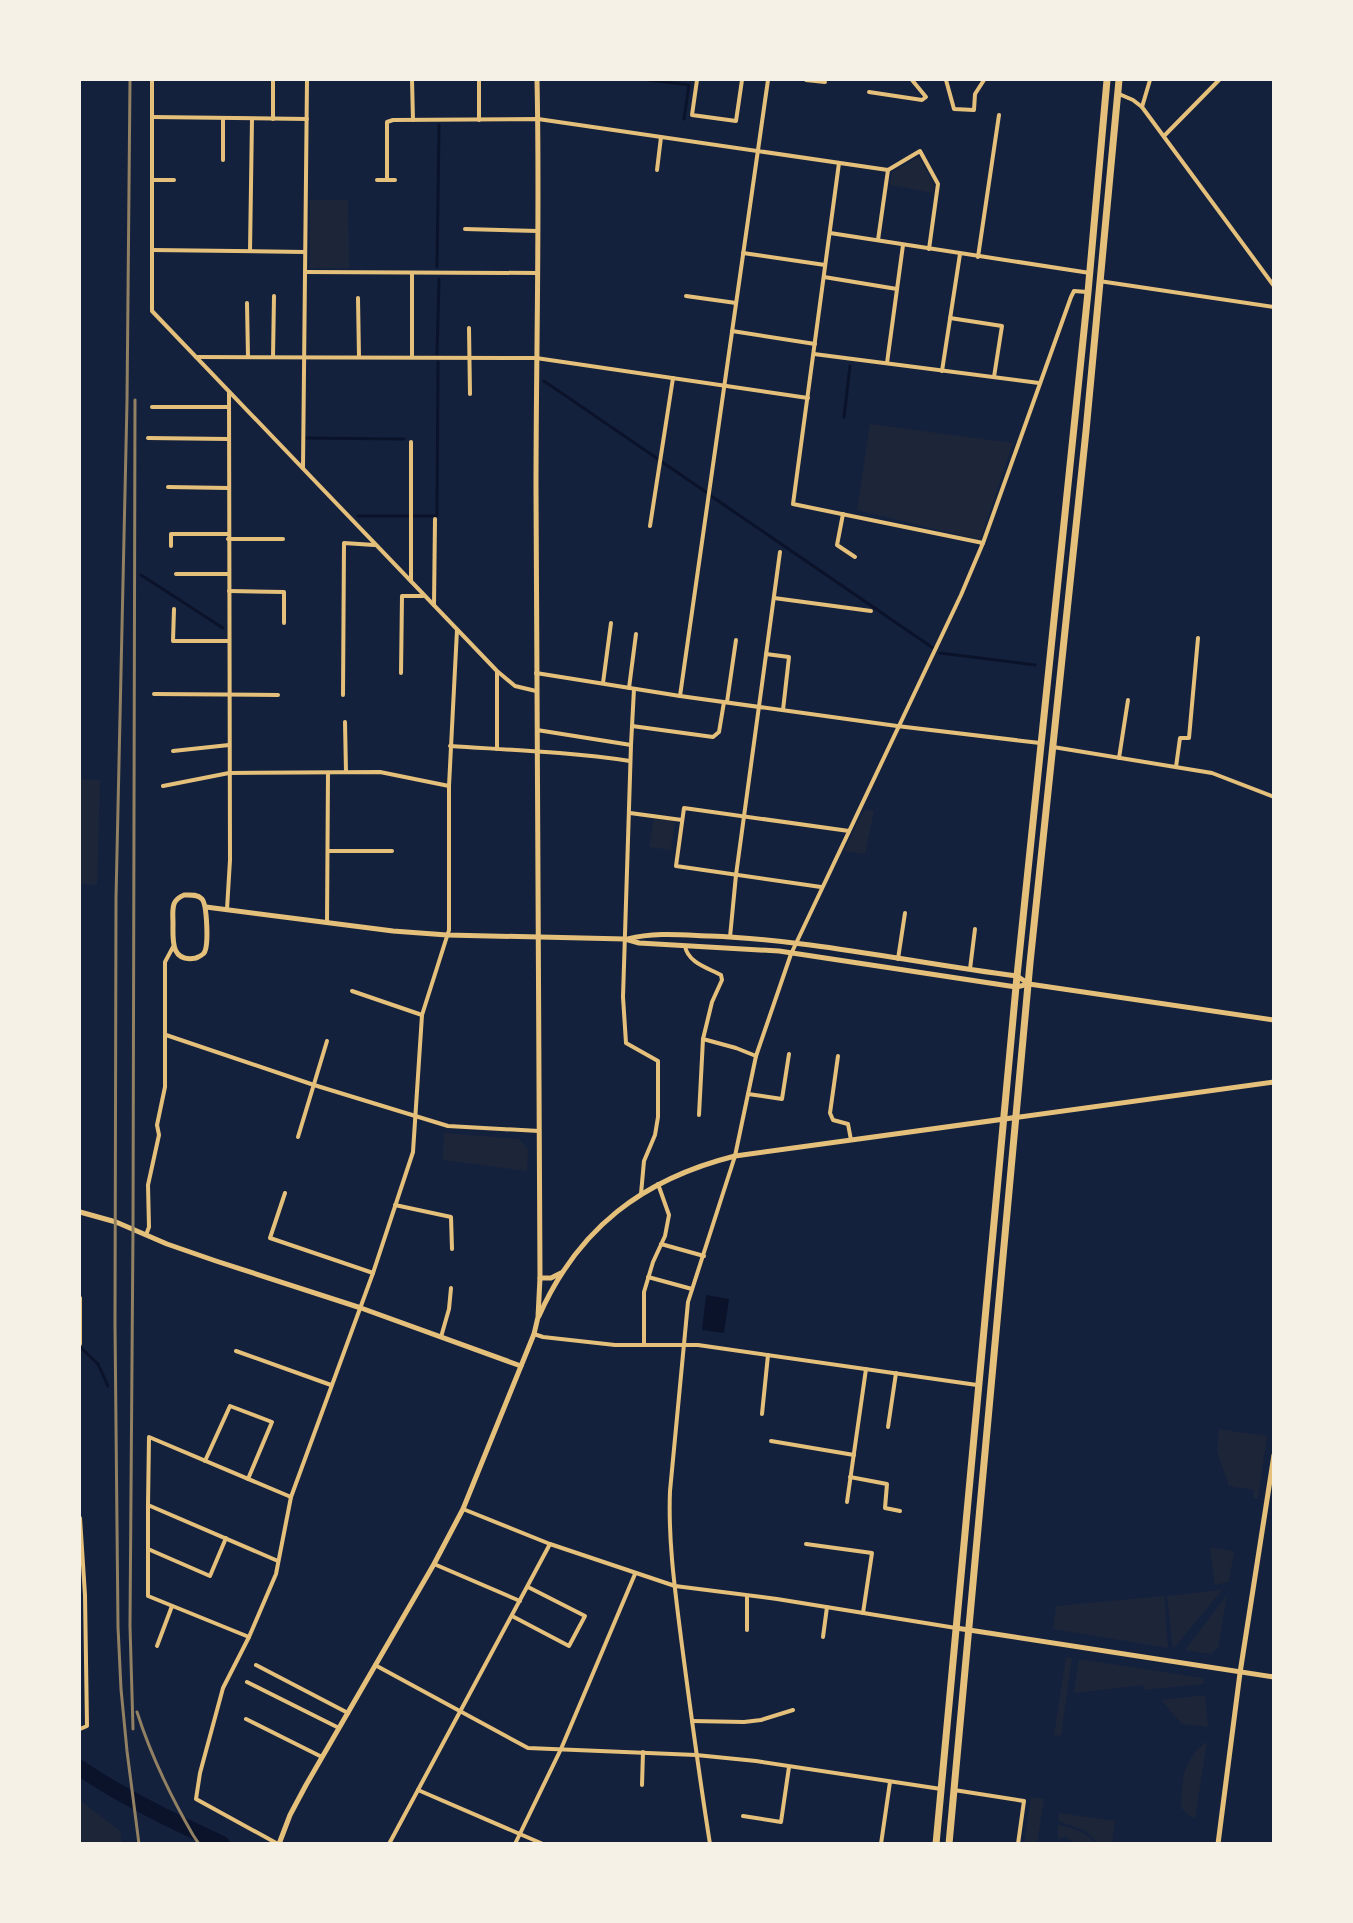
<svg xmlns="http://www.w3.org/2000/svg" width="1353" height="1923" font-family="Barlow,sans-serif">
  <rect width="100%" height="100%" fill="#14213d"/>
  <g fill="#1d2539">
    <path d="M919 157 934 185 933 193 890 185 892 172Z"/>
    <path d="M310 200H348L349 268H310Z"/>
    <path d="M870 424 1013 443 980 540 857 510Z"/>
    <path d="M80 779 100 780 97 885 80 884Z"/>
    <path d="M864 810 874 811 865 854 844 851Z"/>
    <path d="M654 818 675 821 671 850 649 847Z"/>
    <path d="M444 1133 519 1139 528 1149 527 1171 443 1160Z"/>
    <path d="M1219 1429 1267 1436 1258 1499 1253 1498 1254 1490 1229 1486 1217 1451Z"/>
    <path d="M1210 1547 1234 1551 1229 1582 1215 1585Z"/>
    <path d="M1222 1590 1173 1649 1167 1596Z"/>
    <path d="M1227 1595 1218 1648 1211 1654 1185 1650Z"/>
    <path d="M1164 1596 1168 1648 1053 1629 1056 1606Z"/>
    <path d="M1066 1657 1072 1658 1061 1736 1054 1735Z"/>
    <path d="M1079 1659 1203 1678 1204 1684 1142 1690 1145 1685 1074 1693Z"/>
    <path d="M1205 1695 1208 1727 1182 1724 1161 1700Z"/>
    <path d="M1207 1741 1195 1818 1191 1817 1181 1808C1183 1776 1181 1763 1207 1741Z"/>
    <path d="M1031 1797 1044 1799 1037 1843H1024Z"/>
    <path d="M80 1800 120 1831 122 1843H80Z"/>
    <path d="M1059 1813 1115 1821 1112 1843H1098L1086 1831 1058 1821Z"/>
    <path d="M1058 1825C1073 1827 1085 1832 1096 1843H1074L1065 1836 1058 1840Z"/>
  </g>
  <path fill="#0b132b" d="M706 1295 729 1299 724 1333 702 1330Z"/>
  <g fill="none" stroke-linecap="round" stroke-linejoin="round">
    <g stroke="#0b132b" stroke-width="3">
      <path d="M648 80 689 85 684 119"/>
      <path d="M437 267 439 125"/>
      <path d="M437 354 439 279"/>
      <path d="M544 381 658 459"/>
      <path d="M844 417 850 366"/>
      <path d="M305 438 404 439"/>
      <path d="M662 462 706 492"/>
      <path d="M711 496 933 648"/>
      <path d="M358 516H409"/>
      <path d="M414 516H437L438 362"/>
      <path d="M141 575 223 628"/>
      <path d="M940 653 1035 665"/>
      <path d="M80 1347 98 1364 108 1386"/>
    </g>
    <path stroke="#0b132b" stroke-width="16" d="M80 1768C124 1798 173 1821 222 1844"/>
    <g stroke="#e5c07b" stroke-width="4">
      <path d="M152 80V311L497 671 515 686 536 691"/>
      <path d="M273 80V119"/>
      <path d="M412 80 413 120"/>
      <path d="M479 80V120"/>
      <path d="M697 80 692 115 736 121 742 80"/>
      <path d="M806 80 825 82"/>
      <path d="M946 80 954 109 974 110 975 94 984 80"/>
      <path d="M869 92 922 100 926 97 912 80"/>
      <path d="M1119 94 1133 100 1142 107 1274 286"/>
      <path d="M1142 107 1150 80"/>
      <path d="M152 117 307 119"/>
      <path d="M1164 136 1219 80"/>
      <path d="M223 160V118"/>
      <path d="M839 163 793 504 983 543"/>
      <path d="M657 170 661 137"/>
      <path d="M153 180H174"/>
      <path d="M377 180H395"/>
      <path d="M387 180V122L393 120 538 119 888 170 920 151 938 184 929 249"/>
      <path d="M465 229 538 231"/>
      <path d="M830 233 1090 273"/>
      <path d="M878 240 888 170"/>
      <path d="M152 250 305 252"/>
      <path d="M250 251 252 119"/>
      <path d="M743 253 825 265"/>
      <path d="M978 257 999 115"/>
      <path d="M305 272 538 273"/>
      <path d="M824 277 897 289"/>
      <path d="M1099 281 1274 307"/>
      <path d="M686 296 736 303"/>
      <path d="M358 298 359 357"/>
      <path d="M247 303 248 357"/>
      <path d="M950 318 1002 326 994 377"/>
      <path d="M469 328 470 394"/>
      <path d="M732 331 815 344"/>
      <path d="M814 354 1039 383"/>
      <path d="M196 357 536 358 808 398"/>
      <path d="M273 357 274 296"/>
      <path d="M412 357V273"/>
      <path d="M887 363 903 245"/>
      <path d="M942 371 960 254"/>
      <path d="M152 407H228"/>
      <path d="M148 438 228 439"/>
      <path d="M303 468 307 80"/>
      <path d="M168 487 228 488"/>
      <path d="M843 514 837 545 855 557"/>
      <path d="M650 526 673 378"/>
      <path d="M228 539H283"/>
      <path d="M171 546V534H228"/>
      <path d="M176 574H229"/>
      <path d="M411 581V442"/>
      <path d="M229 591 284 592V623"/>
      <path d="M774 598 871 611"/>
      <path d="M434 605 435 519"/>
      <path d="M174 609 173 641H229"/>
      <path d="M766 654 789 657 783 710"/>
      <path d="M497 672V749"/>
      <path d="M401 673 402 596H423"/>
      <path d="M536 673 680 696 897 726 1040 743"/>
      <path d="M603 683 611 623"/>
      <path d="M629 688 636 634"/>
      <path d="M634 689 631 745 623 997 626 1043 658 1061V1117L655 1135 644 1161 641 1194"/>
      <path d="M154 694 278 695"/>
      <path d="M343 695 344 543 374 545"/>
      <path d="M680 696 768 80"/>
      <path d="M727 702 736 640"/>
      <path d="M345 722 346 772"/>
      <path d="M632 726 713 737 719 732 724 702"/>
      <path d="M537 730 631 745"/>
      <path d="M450 746C511 750 570 752 630 761"/>
      <path d="M1053 747 1212 773 1274 797"/>
      <path d="M173 751 229 745"/>
      <path d="M1119 758 1128 700"/>
      <path d="M1176 767 1180 738H1189L1198 638"/>
      <path d="M163 786 229 773 380 772 449 786"/>
      <path d="M630 813 682 820"/>
      <path d="M329 851H392"/>
      <path d="M821 887 676 866 684 808 849 831"/>
      <path d="M227 909 230 860 229 392"/>
      <path d="M327 922 328 773"/>
      <path d="M730 937 736 875 780 552"/>
      <path d="M685 946C688 963 708 968 721 975L722 980 712 1002 703 1039 736 1048 756 1056"/>
      <path d="M898 959 905 913"/>
      <path d="M970 969 975 929"/>
      <path d="M352 991 422 1015"/>
      <path d="M166 1035 314 1085 448 1126 539 1131"/>
      <path d="M838 1056 830 1113 833 1120 848 1124 851 1140"/>
      <path d="M748 1094 782 1099 789 1054"/>
      <path d="M699 1115 703 1039"/>
      <path d="M298 1137 327 1041"/>
      <path d="M285 1193 270 1238 373 1273"/>
      <path d="M395 1205 451 1217 452 1249"/>
      <path d="M146 1235 149 1227 148 1185 159 1135 157 1125 165 1087V962L173 947"/>
      <path d="M661 1244 704 1256"/>
      <path d="M648 1277 692 1289"/>
      <path d="M534 1334 543 1337 615 1345H698L977 1385"/>
      <path d="M441 1337 449 1309 451 1288"/>
      <path d="M80 1344V1298"/>
      <path d="M644 1345V1292L653 1262 665 1236 669 1215 658 1184"/>
      <path d="M236 1351 331 1385"/>
      <path d="M762 1414 768 1355"/>
      <path d="M888 1427 896 1373"/>
      <path d="M771 1441 854 1455"/>
      <path d="M205 1461 230 1406 272 1422 248 1479"/>
      <path d="M850 1477 887 1484 885 1508 900 1511"/>
      <path d="M847 1502 866 1369"/>
      <path d="M148 1505V1596L249 1637"/>
      <path d="M463 1509 550 1544 675 1586 777 1599 956 1628"/>
      <path d="M80 1518 85 1595 87 1726 80 1729"/>
      <path d="M806 1544 872 1553 863 1613"/>
      <path d="M148 1549 210 1576 226 1538"/>
      <path d="M278 1561 148 1505 149 1437 291 1497"/>
      <path d="M434 1564 520 1601"/>
      <path d="M512 1616 569 1646 585 1616 528 1587"/>
      <path d="M747 1630V1596"/>
      <path d="M823 1637 827 1607"/>
      <path d="M157 1646 172 1606"/>
      <path d="M256 1665 348 1713"/>
      <path d="M375 1665 528 1748 696 1755 756 1761 941 1789"/>
      <path d="M247 1682 339 1728"/>
      <path d="M246 1719 322 1757"/>
      <path d="M692 1721 744 1722 761 1720 793 1710"/>
      <path d="M642 1785 643 1752"/>
      <path d="M418 1790 543 1844"/>
      <path d="M954 1790 1024 1801 1018 1844"/>
      <path d="M743 1816 781 1822 789 1767"/>
      <path d="M278 1844 196 1799 200 1773 223 1688 249 1637 276 1574 291 1497 373 1273 413 1152 422 1015 449 930V786L457 630"/>
      <path d="M389 1844 550 1544"/>
      <path d="M515 1844 561 1749 635 1574"/>
      <path d="M710 1844C699 1775 690 1707 681 1638 675 1590 668 1540 670 1491L688 1302 735 1156 756 1056 791 954 961 595 983 543 1071 297 1074 291 1087 292"/>
      <path d="M881 1844 890 1782"/>
    </g>
    <g stroke="#e5c07b" stroke-width="5">
      <path d="M184 895C190 895 197 894 202 899 207 905 209 946 204 953 203 955 198 957 196 958 170 963 173 939 173 923 173 917 172 910 174 904 176 899 179 897 184 895Z"/>
      <path d="M80 1212 116 1222 167 1244 216 1261 361 1308 521 1366"/>
      <path d="M540 1278H551L561 1273"/>
      <path d="M539 1316C578 1228 643 1179 735 1156L1274 1082"/>
      <path d="M956 1628 1274 1677"/>
      <path d="M1218 1844 1240 1673 1274 1455"/>
    </g>
    <g stroke="#e5c07b" stroke-width="5">
      <path d="M206 907 393 931 447 935 625 939 639 943 779 951 1016 987 1029 984 1274 1020"/>
      <path d="M628 939C654 932 683 935 710 936 813 940 914 963 1017 976L1029 984"/>
      <path d="M279 1844 290 1815 306 1785 434 1564 463 1509 534 1334 538 1317 540 1278C537 1015 536 752 536 489 536 352 540 216 537 80"/>
    </g>
    <g stroke="#e5c07b" stroke-width="7">
      <path d="M936 1844 1017 976 1088 292 1107 80"/>
      <path d="M949 1844 1030 963 1086 431 1119 80"/>
    </g>
    <g stroke="#918062" stroke-width="3">
      <path d="M130 80 127 402 116 898 115 1324 118 1627 121 1689 127 1751 139 1844"/>
      <path d="M137 1712C151 1756 170 1795 193 1835L199 1844"/>
      <path d="M133 1729 130 1626 133 1229 135 400"/>
    </g>
  </g>
  <rect width="1353" height="1923" fill="none" stroke="#f6f1e7" stroke-width="162"/>
</svg>
